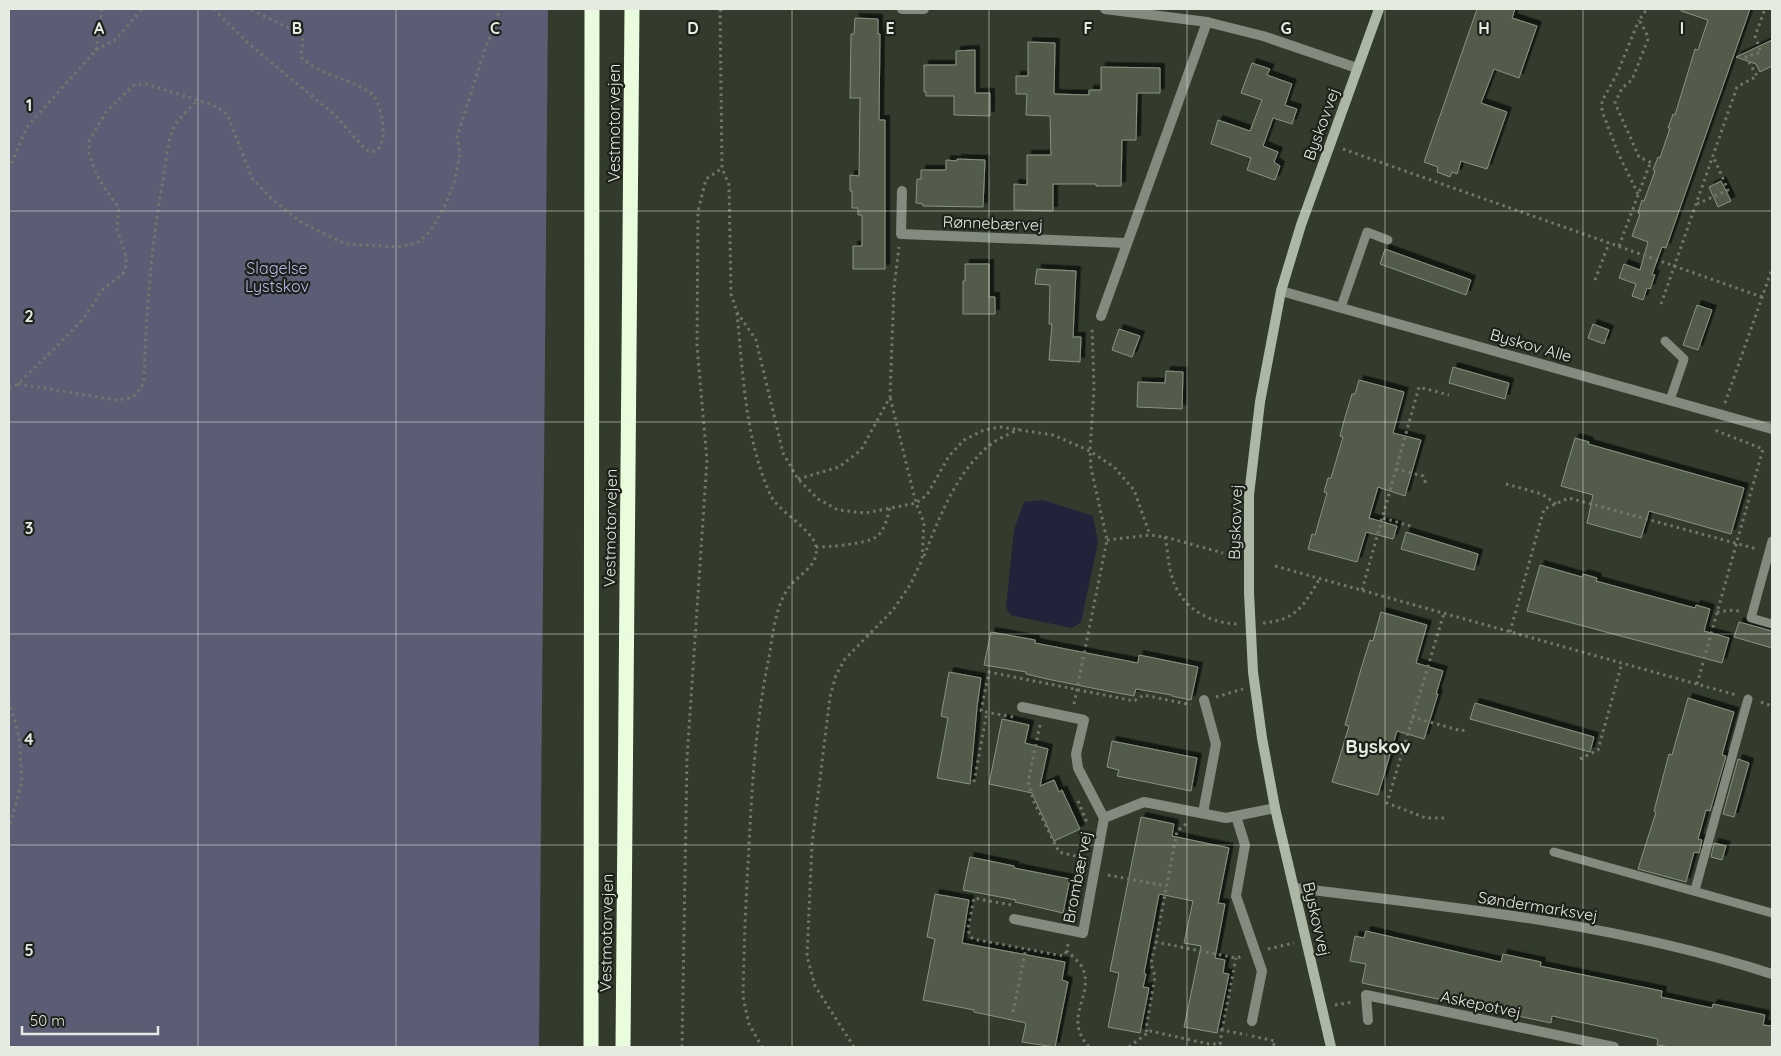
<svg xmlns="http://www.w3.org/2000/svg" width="1781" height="1056" font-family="Quicksand,sans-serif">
  <defs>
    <filter id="shadow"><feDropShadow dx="4.5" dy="-4.5" stdDeviation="0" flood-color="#0009"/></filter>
  </defs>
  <rect width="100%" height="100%" fill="#323b2c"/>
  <path fill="#5a5d73" d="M9 9H548L539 1047H9Z"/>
  <path fill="#21233b" d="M1043 500 1093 516 1098 542 1081 622 1072 628 1010 615 1006 607 1014 530 1024 502Z"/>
  <g fill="#525c4b" stroke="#889381" filter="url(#shadow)">
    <path d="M1477 9H1515L1512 18 1537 26 1519 78 1494 69 1481 103 1507 112 1487 169 1461 161 1457 174 1452 172 1450 177 1437 172 1438 167 1424 162Z"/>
    <path d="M1681 9H1750L1666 248 1662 247 1652 274 1655 275 1650 289 1647 288 1643 300 1632 296 1636 284 1619 278 1624 264 1640 270 1648 242 1632 236 1640 214 1638 213 1642 200 1644 201 1655 171 1653 170 1658 157 1660 158 1670 128H1668L1673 114 1675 115 1695 49 1698 50 1708 20 1681 11Z"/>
    <path d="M855 18 878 19V34H880L879 120H885V269H853V246H862V215H858V208H852V191H850V175L859 176 860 98H850L851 34H854Z"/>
    <path d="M1772 40V66L1760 72 1756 64 1736 57Z"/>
    <path d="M1028 42 1055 43 1054 94 1089 95V90H1101V67L1160 68V93H1137L1136 140H1122L1121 186H1096V184H1053V211L1014 210V184L1027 185V155H1051L1050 116 1026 115 1027 94H1016V76H1028Z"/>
    <path d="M975 50V93H990V116L954 115V96H926V92H924V65H956V51Z"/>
    <path d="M1252 63 1270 69 1267 75 1292 84 1285 105 1297 109 1292 124 1273 118 1263 146 1278 152 1274 162 1280 166 1275 180 1247 170 1251 158 1211 144 1218 120 1250 131 1262 100 1241 93Z"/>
    <path d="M957 159 985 160 983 207 923 206V204L916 203 917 179H921V170H946V160L957 161Z"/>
    <path d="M1721 181 1731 201 1718 207 1709 187Z"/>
    <path d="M1385 249 1471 280 1466 295 1380 264Z"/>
    <path d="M965 264H989V297H995V314H963V281H965Z"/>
    <path d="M1037 269 1076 271 1073 337H1081L1080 362 1049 360 1052 324H1049L1050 285 1035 284Z"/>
    <path d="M1697 305 1712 310 1698 350 1683 345Z"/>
    <path d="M1593 324 1609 330 1604 344 1588 338Z"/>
    <path d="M1119 329 1140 336 1132 357 1112 350Z"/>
    <path d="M1453 367 1509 383 1505 399 1449 383Z"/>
    <path d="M1166 371 1183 372 1182 409 1137 407 1138 382 1165 383Z"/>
    <path d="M1359 380 1404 392 1393 433 1421 440 1405 496 1378 487 1369 518 1397 526 1393 539 1366 532 1357 562 1308 549 1312 534 1315 535 1327 493 1324 492 1328 478H1331L1343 437 1340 436 1344 421 1352 394H1355Z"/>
    <path d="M1575 438 1589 442 1588 444 1744 488 1731 534 1649 511 1641 538 1587 523 1593 495 1561 486Z"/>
    <path d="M1406 532 1478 554 1474 570 1401 549Z"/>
    <path d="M1540 565 1582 577 1583 574 1597 578 1596 581 1695 608 1696 605 1710 609 1704 631 1729 638 1722 663 1527 611Z"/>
    <path d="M1381 612 1427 625 1416 663 1443 671 1436 694H1438L1424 739 1397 731 1378 795 1332 782 1349 726 1345 725 1361 669 1370 640 1373 641Z"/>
    <path d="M1739 622 1772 631V648L1734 637Z"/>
    <path d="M991 632 1035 640V643L1138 663 1139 655 1198 667 1191 700 1172 696V695L1136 689 1134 696 1107 691 1047 679 1026 674V672L984 665Z"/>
    <path d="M949 672 981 678 977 707 970 784 937 778 948 718 941 716Z"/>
    <path d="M1688 698 1734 712 1722 755 1726 756 1710 811 1706 810 1698 839 1702 840 1699 853 1694 852 1686 882 1638 869 1656 812 1654 811 1669 754 1672 755Z"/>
    <path d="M1475 703 1594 737 1590 752 1470 719Z"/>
    <path d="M1002 719 1029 725 1025 743 1048 749 1040 786 1054 780 1059 792 1062 790 1080 829 1054 841 1032 793 989 784Z"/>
    <path d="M1112 741 1197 758 1191 791 1117 776 1119 770 1107 767Z"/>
    <path d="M1738 759 1749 763 1734 817 1723 814Z"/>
    <path d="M1141 817 1174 824 1172 836 1229 848 1218 903 1225 904 1215 958 1225 960 1223 973 1229 974 1217 1033 1184 1027 1201 946 1184 943 1193 901 1159 894 1144 973 1146 974 1143 987 1149 988 1140 1033 1108 1027 1119 973 1110 971Z"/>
    <path d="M1714 843 1726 846 1722 860 1711 857Z"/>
    <path d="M970 857 1014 866V868L1070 879 1063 913 1015 902 1016 900 963 890Z"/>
    <path d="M935 894 969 900 962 943 1065 962 1062 980 1068 982 1055 1047 1022 1042 1026 1023 974 1012V1010L923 1000 935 939 927 937Z"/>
    <path d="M1366 931 1501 962 1503 954 1541 962 1540 966 1662 991 1661 997 1712 1008 1713 1004 1765 1015 1763 1025 1772 1026V1047H1671L1657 1045 1658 1039 1552 1016 1551 1023 1362 983 1366 964 1350 961 1355 936 1364 938Z"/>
  </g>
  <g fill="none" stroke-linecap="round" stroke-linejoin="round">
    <g stroke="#70786b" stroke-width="3" stroke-dasharray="2.5 4" stroke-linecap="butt">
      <path d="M214 9 250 45 335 115 366 150 372 152 378 150C384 141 384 131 382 120 381 113 378 100 373 95 353 78 321 77 301 57 300 45 308 42 297 32L250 9"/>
      <path d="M720 9 722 168 729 185 731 294 737 312 756 340 783 453 798 479 818 499 838 510 866 513 916 503 927 495 949 456 964 440 984 430 1000 427 1053 435 1090 451 1114 467 1134 490 1150 535"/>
      <path d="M720 10 725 9"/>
      <path d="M96 50 102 9"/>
      <path d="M1343 149 1762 297"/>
      <path d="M9 169 27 127 96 50 116 39 142 9"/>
      <path d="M1638 194 1618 153 1602 111V101L1617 74 1639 20"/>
      <path d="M1697 204 1728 190 1713 156"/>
      <path d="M1619 246 1649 166 1652 163 1639 157 1615 103 1622 88 1632 80 1648 39 1646 32 1639 20 1647 9"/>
      <path d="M1595 280 1609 243"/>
      <path d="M1661 304 1737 87 1757 76 1746 57 1761 52 1755 36 1765 9"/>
      <path d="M737 313C743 373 745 438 770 494 777 511 814 530 816 547 819 566 799 574 790 586 774 606 773 638 768 662 756 722 752 784 749 846 746 896 744 946 743 997L749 1024 762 1047"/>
      <path d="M18 384 116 400C133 398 135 398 144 382 146 314 151 247 163 180 166 163 167 142 174 127 180 117 189 109 197 101"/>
      <path d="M9 388 18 384 58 345 84 318 102 290 123 274 126 265V256L117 229 119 208 103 186 95 171 89 154V141L106 112 134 85 146 84 213 105 227 114 252 178 273 200 301 222 345 244 397 247 417 243 431 231 445 205 454 184 460 154 457 137 485 49 499 17 496 9"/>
      <path d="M1725 403 1772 269"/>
      <path d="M1396 469 1423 476 1426 484"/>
      <path d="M798 479 839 467 861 450 890 397 894 288 899 247"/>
      <path d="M1506 484 1542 494 1556 504"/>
      <path d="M1383 518 1414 527"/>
      <path d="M1165 537C1168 551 1168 567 1173 580 1182 608 1209 623 1237 624"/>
      <path d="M1107 540 1150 535 1165 537 1223 553"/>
      <path d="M816 547C829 547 866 544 876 537 885 531 887 517 890 508"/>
      <path d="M924 556C940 516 956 472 991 444 999 438 1010 434 1019 429"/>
      <path d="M1275 566 1736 695"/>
      <path d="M1362 590 1419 387 1449 395"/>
      <path d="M1717 612 1735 610 1741 612"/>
      <path d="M1263 623C1297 620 1304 605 1320 578"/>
      <path d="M1510 632 1544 509 1569 498 1757 549"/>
      <path d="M1697 684 1763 449 1717 431V428"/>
      <path d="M1216 697 1243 689"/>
      <path d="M9 701 19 736 22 782 9 827"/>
      <path d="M1761 702 1772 706"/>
      <path d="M1074 704 1107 540 1091 468 1090 451 1094 388 1092 326"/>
      <path d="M1013 717 981 711 989 672 1134 701 1144 695 1191 705"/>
      <path d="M1412 717 1462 731 1467 728"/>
      <path d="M1040 725 1028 782 1034 802 1059 852 1084 858"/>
      <path d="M1580 759 1598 750 1622 663"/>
      <path d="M974 782 987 712"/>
      <path d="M1078 801 1088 825"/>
      <path d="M1444 818H1426L1387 803 1444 613"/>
      <path d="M1186 824 1177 831 1156 942 1236 958 1243 956"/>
      <path d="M1108 875 1166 886"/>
      <path d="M1011 905 974 898 968 929 970 936 973 939 1063 956 1067 951"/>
      <path d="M1068 944 1067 951C1072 956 1080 962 1083 969 1094 997 1062 1017 1089 1047"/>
      <path d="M1268 949 1294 943"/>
      <path d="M1335 1005 1353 1002"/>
      <path d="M1013 1012 1026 948"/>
      <path d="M1222 1030 1236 958"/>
      <path d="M1147 1032 1146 1029 1155 976 1151 963 1156 942"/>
      <path d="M1252 1036 1275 1041 1273 1047"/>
      <path d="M682 1047 687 758 707 460 697 346 698 211 706 179 722 168"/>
      <path d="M854 1047 815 986 807 956 812 844 830 697 836 675 845 659 893 610 910 585 922 560 924 523 916 503 890 397"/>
      <path d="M1129 1047 1150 1031 1209 1044H1220L1222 1030 1247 1035"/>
    </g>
    <g stroke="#838a7e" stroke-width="9">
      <path d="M1341 307 1367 232 1388 240"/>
      <path d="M1665 341 1684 359 1670 400"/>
      <path d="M1772 541 1751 618 1772 624"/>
      <path d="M1554 852 1772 913"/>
      <path d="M1695 890 1748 699"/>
    </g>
    <g stroke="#838a7e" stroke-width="10">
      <path d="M902 9H924"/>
      <path d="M1105 9 1207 22 1263 36 1357 68"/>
      <path d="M902 191 901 234 1127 243"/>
      <path d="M1281 291 1772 429"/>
      <path d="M1101 316 1207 22"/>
      <path d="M1203 813 1216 744 1204 700"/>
      <path d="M1236 816 1245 845 1236 896 1262 971 1252 1021"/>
      <path d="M1104 818 1144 802 1226 818 1275 808"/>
      <path d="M1014 919 1083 933 1104 818 1078 768 1076 754 1084 720 1022 707"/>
      <path d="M1368 1020 1366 995 1614 1047"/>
    </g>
    <path stroke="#838a7e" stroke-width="10" d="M1295 888C1455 907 1618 924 1772 974"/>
    <path stroke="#acb8a5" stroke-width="10" d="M1331 1047 1275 808 1262 738 1253 672 1249 593V495L1260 402 1281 291 1301 225 1379 9"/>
    <g stroke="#eafcde" stroke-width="15">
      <path d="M591 1047 592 9"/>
      <path d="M623 1047 632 9"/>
    </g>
  </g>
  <path fill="none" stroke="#e5ebe1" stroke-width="1" stroke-opacity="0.55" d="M198 9V1047M396 9V1047M594 9V1047M792 9V1047M989 9V1047M1187 9V1047M1385 9V1047M1583 9V1047M9 211H1772M9 422H1772M9 634H1772M9 845H1772"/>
  <g text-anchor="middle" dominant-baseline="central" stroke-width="4.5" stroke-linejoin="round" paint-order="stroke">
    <g font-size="16" fill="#e5ebe1" stroke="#1d211a">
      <text transform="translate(614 123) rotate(-90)">Vestmotorvejen</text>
      <text transform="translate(1321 124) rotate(-70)">Byskovvej</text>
      <text transform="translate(993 223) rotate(2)">Rønnebærvej</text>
      <text transform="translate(1531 345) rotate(16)">Byskov Alle</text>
      <text transform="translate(1235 522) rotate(-88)">Byskovvej</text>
      <text transform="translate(610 528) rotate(-89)">Vestmotorvejen</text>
      <text transform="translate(1077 877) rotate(-79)">Brombærvej</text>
      <text transform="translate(1538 906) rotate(9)">Søndermarksvej</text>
      <text transform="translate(1317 919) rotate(77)">Byskovvej</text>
      <text transform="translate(606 933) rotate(-89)">Vestmotorvejen</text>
      <text transform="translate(1481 1004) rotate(12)">Askepotvej</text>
    </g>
    <g font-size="16" fill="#b6bbf0" stroke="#1d211a">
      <text x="277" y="268">Slagelse<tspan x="277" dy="18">Lystskov</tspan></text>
    </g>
    <g font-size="19" font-weight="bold" fill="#e5ebe1" stroke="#1d211a">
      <text x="1378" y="746">Byskov</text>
    </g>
  </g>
  <g font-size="16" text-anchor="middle" font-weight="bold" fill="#e5ebe1" stroke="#1d211a" stroke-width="4.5" stroke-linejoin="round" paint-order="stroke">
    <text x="99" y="34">A</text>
    <text x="297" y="34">B</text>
    <text x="495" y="34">C</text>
    <text x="693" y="34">D</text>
    <text x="890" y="34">E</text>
    <text x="1088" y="34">F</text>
    <text x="1286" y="34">G</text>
    <text x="1484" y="34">H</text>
    <text x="1682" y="34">I</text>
    <text x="29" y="111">1</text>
    <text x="29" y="322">2</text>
    <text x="29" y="534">3</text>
    <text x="29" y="745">4</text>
    <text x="29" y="956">5</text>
  </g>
  <rect width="1781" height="1056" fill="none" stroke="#e5ebe1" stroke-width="20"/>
  <path d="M22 1026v8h136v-8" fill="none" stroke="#e5ebe1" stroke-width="2.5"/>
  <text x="30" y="1026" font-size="15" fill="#e5ebe1" stroke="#1d211a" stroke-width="4" paint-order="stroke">50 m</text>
</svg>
